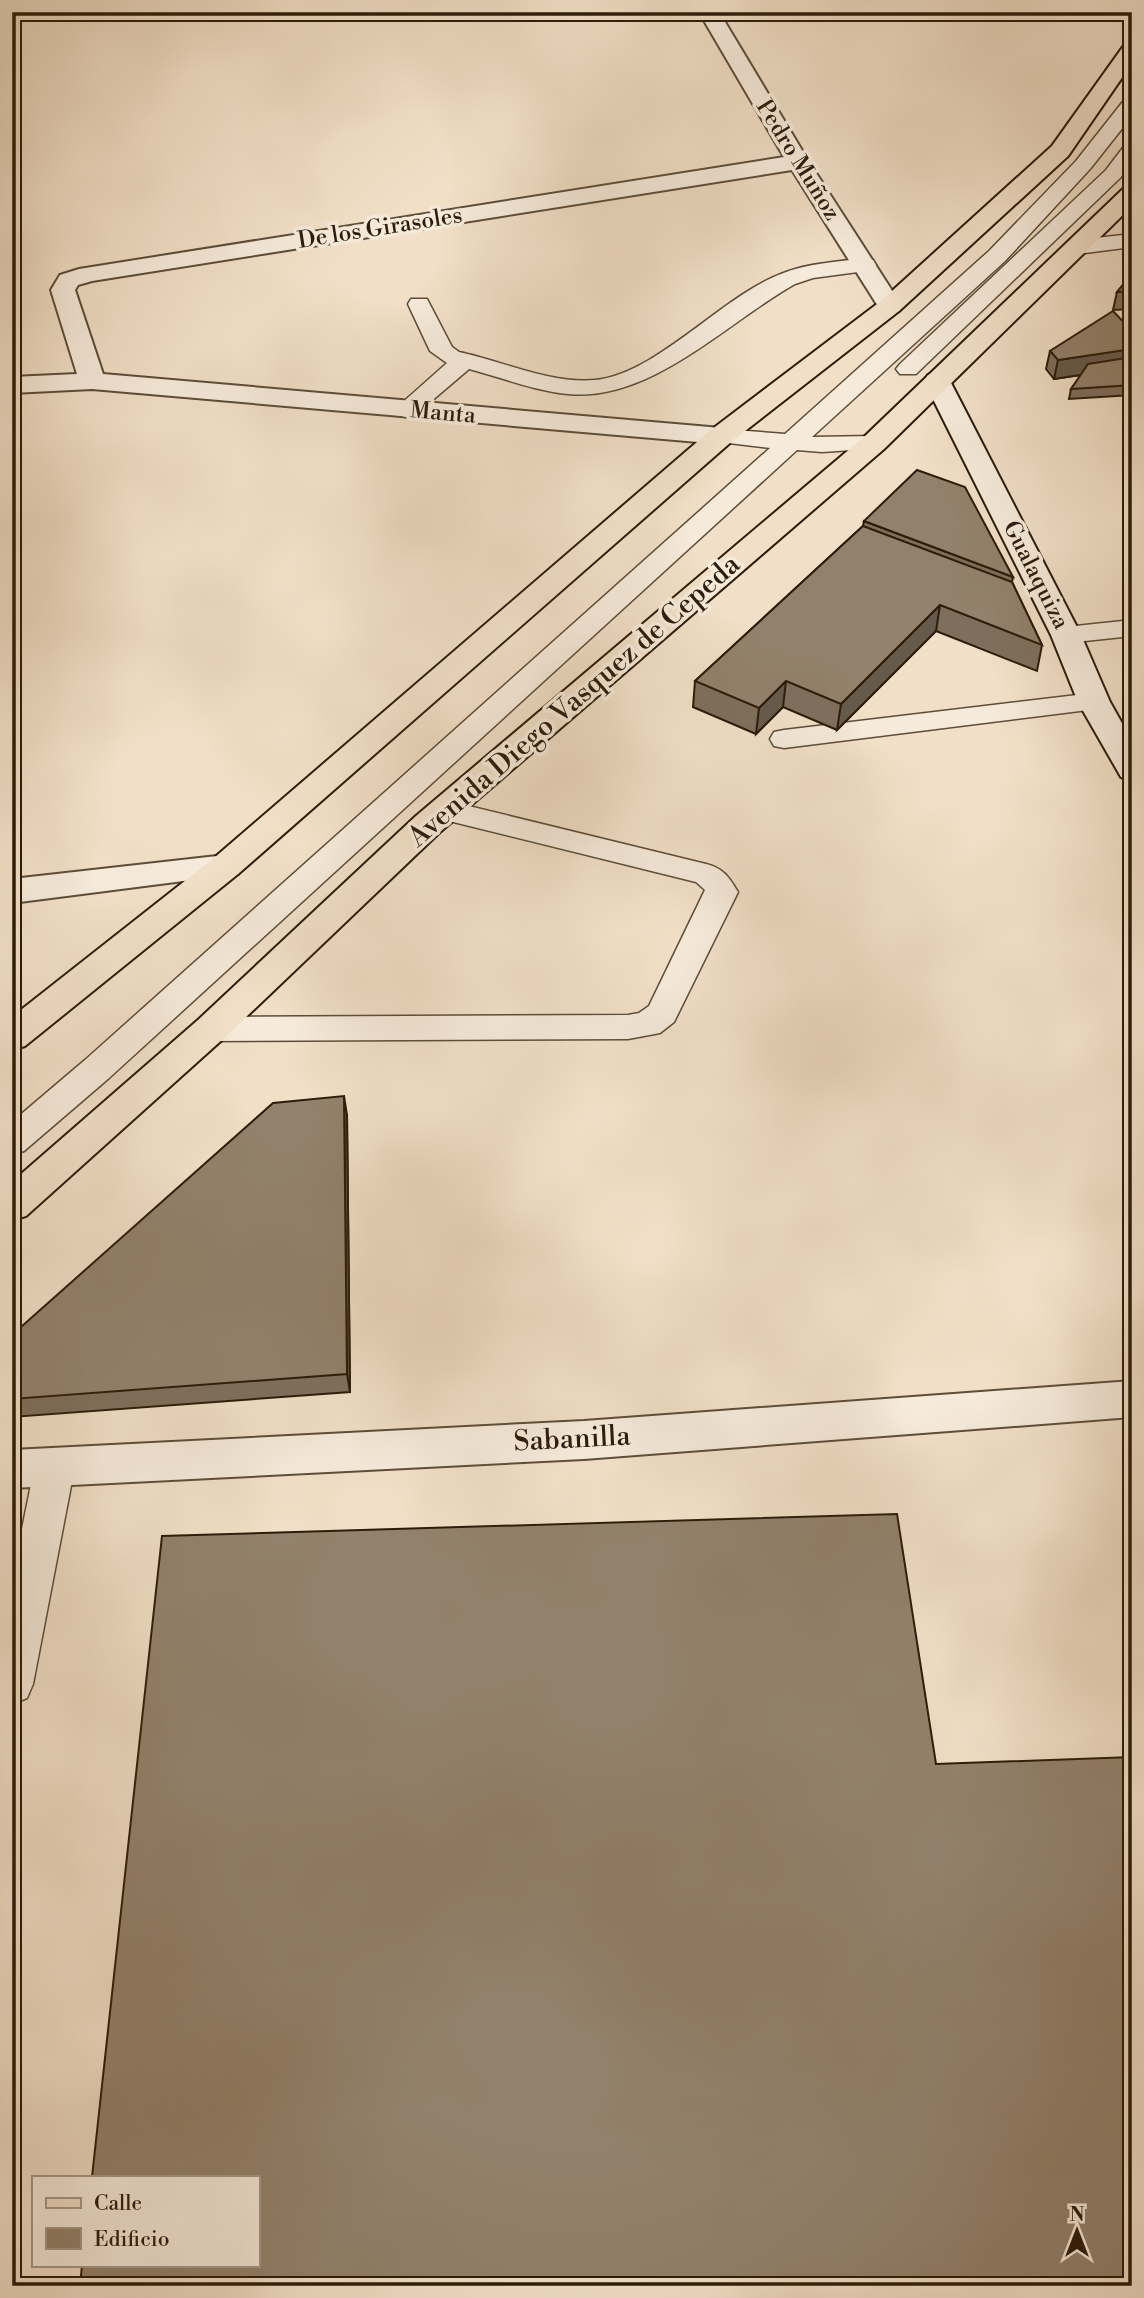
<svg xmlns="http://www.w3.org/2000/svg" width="1144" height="2298" font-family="'Libre Bodoni',serif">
  <rect width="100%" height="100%" fill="#f1dfc7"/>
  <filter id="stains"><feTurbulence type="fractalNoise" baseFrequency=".00286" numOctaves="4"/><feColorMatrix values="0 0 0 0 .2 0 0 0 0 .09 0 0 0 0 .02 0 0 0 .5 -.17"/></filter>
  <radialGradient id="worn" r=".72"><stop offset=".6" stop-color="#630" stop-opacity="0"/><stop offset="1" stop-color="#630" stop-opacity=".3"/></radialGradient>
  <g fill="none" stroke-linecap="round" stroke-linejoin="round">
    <defs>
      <g id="lane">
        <path d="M1132 97V116L1090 169 1005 261 812 437 874 436 883 438 886 443 883 448 822 452 797 450 109 1078 24 1151 12 1155V1122L85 1060 770 448 712 441 709 436 712 431 721 429 785 434 989 251 1076 161 1125 99Z"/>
        <path d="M1132 143V163L1120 178 916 374H900L896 369 900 364 1106 170 1125 145Z"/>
        <path d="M1132 234V247L1077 254 1069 252 1066 247 1069 242 1077 240Z"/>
        <path d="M865 258 873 260 876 265 873 270 813 278 795 284C727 322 651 402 568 394 535 391 500 377 469 369L415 415 406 417 397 415 394 410 447 363 430 351 408 304 411 299H427L452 347 459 352C503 361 549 384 595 380 657 374 722 296 781 274 807 263 837 262 865 258Z"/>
        <path d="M1132 620V636L1066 643 1056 641 1052 635 1056 629 1066 627Z"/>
        <path d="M1094 693 1104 696 1108 702 1104 708 784 748 774 746 770 739 774 732 784 730Z"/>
        <path d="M444 800 706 864C723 868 729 877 738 892L674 1022 660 1033 628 1039 211 1041 199 1038 194 1029 199 1020 211 1017 628 1015 639 1013 649 1006 705 890 696 882 433 817 429 810 433 803Z"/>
        <path d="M55 1448 69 1453 75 1465 33 1684 27 1698 12 1704V1578L35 1465 41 1453Z"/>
      </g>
      <g id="street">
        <path d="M699 12H719L809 162 902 306 899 311 890 313 881 311 792 170 92 281 78 285 75 290 103 374 721 428 731 430 735 436 731 442 721 444 92 389 12 393V377L77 374 51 290 60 275 79 269 784 157Z"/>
        <path d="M226 855 238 858 243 866 238 874 12 903V879Z"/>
        <path d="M1132 1381V1417L584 1459 12 1488V1450L584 1421Z"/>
      </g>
      <path id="secondary" d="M937 373 946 375 950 381 1081 635 1110 702 1132 741V780L1121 777 1078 702 1051 635 924 381 928 375Z"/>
      <g id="primary">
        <path d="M1132 42V63L1068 156 899 311 731 442 238 874 25 1046 12 1050V1017L214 858 711 430 881 301 1052 146 1125 44Z"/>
        <path d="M1132 186V206L884 449 440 832 224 1038 26 1216 12 1220V1182L198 1020 416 816 864 437 1124 188Z"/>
      </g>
    </defs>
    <use href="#lane" stroke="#5d4d38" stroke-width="3"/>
    <use href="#street" stroke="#5d4d38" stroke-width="4"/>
    <use href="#secondary" stroke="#2c1c09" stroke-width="4"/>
    <use href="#primary" stroke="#2c1c09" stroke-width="4"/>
    <use href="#lane" fill="#f6eadb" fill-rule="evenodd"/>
    <use href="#street" fill="#f6eadb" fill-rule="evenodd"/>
    <use href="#secondary" fill="#f6eadb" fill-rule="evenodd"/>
    <use href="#primary" fill="#f1dfc7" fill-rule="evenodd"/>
  </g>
  <g fill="#7e6f5d" stroke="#2c1c09" stroke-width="2">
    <path d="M1132 274V309L1113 310 1117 292Z"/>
    <path d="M1132 331V395L1069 399 1071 389 1081 375 1054 379 1046 369 1050 351Z"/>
    <path d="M864 521 1013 577 1012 582 1042 645 1037 671 936 631 837 730 783 707 756 734 693 707 695 681 863 526Z"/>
    <path d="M347 1115 350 1392 12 1417V1335Z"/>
  </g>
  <g fill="#665a4c" stroke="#2c1c09" stroke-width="2">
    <path d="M1132 349V367L1054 379 1058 360Z"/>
    <path d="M940 605 936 631 837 730 841 704Z"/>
    <path d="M786 681 783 707 756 734 759 708Z"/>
    <path d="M344 1096 347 1115 350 1392 347 1374Z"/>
  </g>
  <g fill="#92816c" stroke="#2c1c09" stroke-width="2">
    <path d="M1132 274V291L1117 292Z"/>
    <path d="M1113 311 1132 331V349L1058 360 1050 351Z"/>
    <path d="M1126 358 1132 366V385L1071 389 1088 364Z"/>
    <path d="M917 470 965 487 1013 577 864 521Z"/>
    <path d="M863 526 1012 582 1042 645 940 605 841 704 786 681 759 708 695 681Z"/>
    <path d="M344 1096 347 1374 12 1399V1335L273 1103Z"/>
    <path d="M897 1514 936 1764 1132 1757V2286H80L82 2265H257V2177H92L162 1536Z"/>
  </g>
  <g text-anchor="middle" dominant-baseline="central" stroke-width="7" stroke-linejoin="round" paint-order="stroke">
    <g font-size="23" fill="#2c1c09" stroke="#f6eadb">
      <text transform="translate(798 160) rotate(58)">Pedro Muñoz</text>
      <text transform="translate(380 228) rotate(-9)">De los Girasoles</text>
      <text transform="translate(443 413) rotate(5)">Manta</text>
      <text transform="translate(1036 575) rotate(63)">Gualaquiza</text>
    </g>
    <g font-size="28" fill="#2c1c09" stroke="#f6eadb">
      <text transform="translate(574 701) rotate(-41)">Avenida Diego Vasquez de Cepeda</text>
      <text transform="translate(572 1439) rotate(-3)">Sabanilla</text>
    </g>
  </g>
  <rect width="1144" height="2298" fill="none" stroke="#f1dfc7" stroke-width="42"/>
  <rect x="14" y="14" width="1116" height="2270" fill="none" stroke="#2c1c09" stroke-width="3.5"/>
  <rect x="21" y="21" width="1102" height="2256" fill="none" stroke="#2c1c09" stroke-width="2"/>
  <rect x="32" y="2176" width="228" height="91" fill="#f6eadb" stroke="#a59887" stroke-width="2"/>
  <rect x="46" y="2198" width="35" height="10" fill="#f1dfc7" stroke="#a59887" stroke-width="2"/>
  <text x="94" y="2210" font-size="21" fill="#2c1c09">Calle</text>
  <rect x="46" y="2228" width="35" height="21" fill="#92816c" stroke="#a59887" stroke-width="2"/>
  <text x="94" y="2246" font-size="21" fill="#2c1c09">Edificio</text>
  <g transform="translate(1077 2231)" stroke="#f6eadb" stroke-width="5" paint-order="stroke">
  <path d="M0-5L12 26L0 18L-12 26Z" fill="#2c1c09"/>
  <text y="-10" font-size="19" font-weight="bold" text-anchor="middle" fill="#2c1c09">N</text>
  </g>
  <rect width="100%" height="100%" filter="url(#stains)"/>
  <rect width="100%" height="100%" fill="url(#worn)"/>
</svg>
